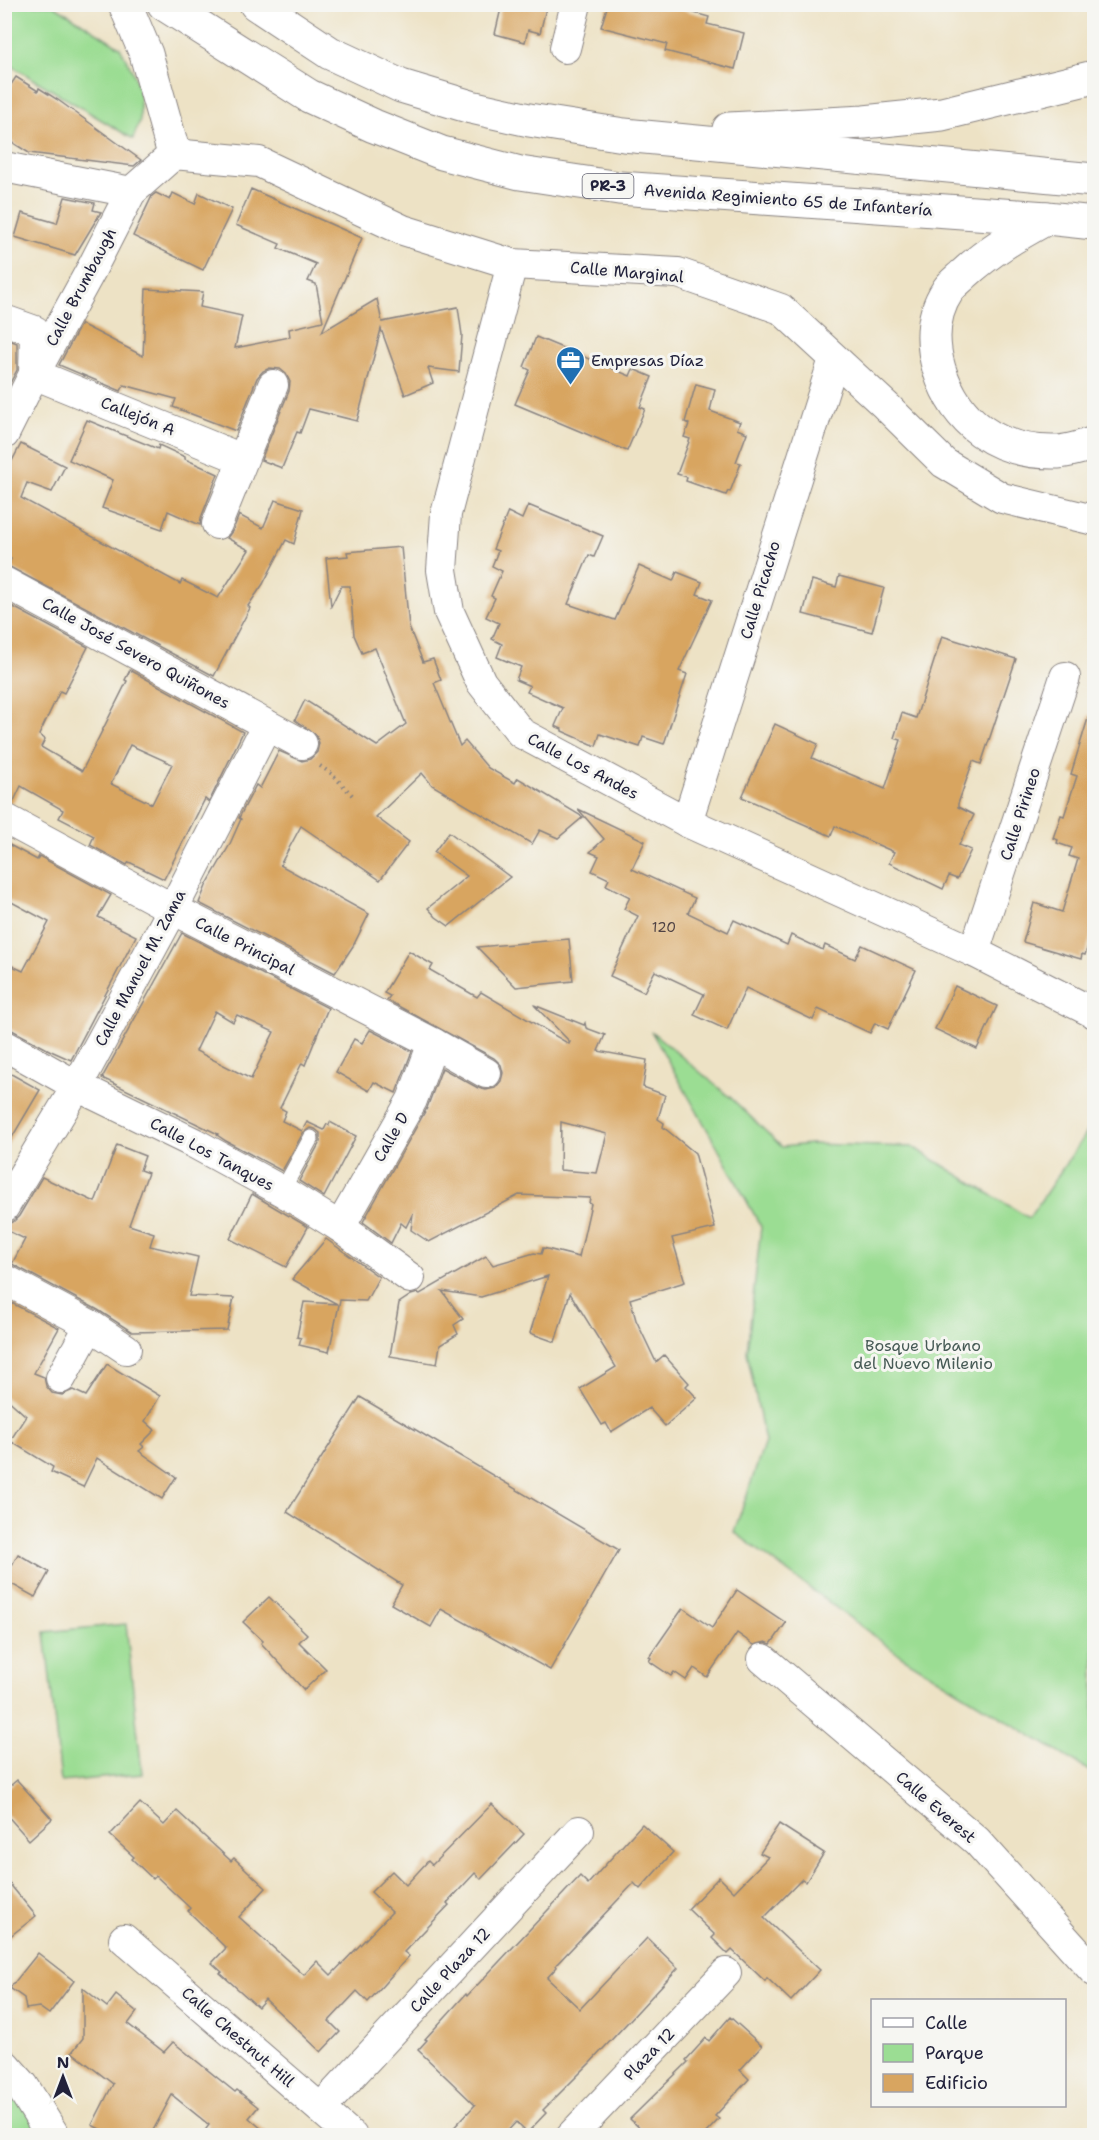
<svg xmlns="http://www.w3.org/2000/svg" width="1099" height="2140" font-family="'Shantell Sans',sans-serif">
  <rect width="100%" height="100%" fill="#f6f6f2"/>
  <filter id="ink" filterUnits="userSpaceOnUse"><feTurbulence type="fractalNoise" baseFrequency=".0167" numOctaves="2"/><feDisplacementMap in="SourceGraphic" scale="12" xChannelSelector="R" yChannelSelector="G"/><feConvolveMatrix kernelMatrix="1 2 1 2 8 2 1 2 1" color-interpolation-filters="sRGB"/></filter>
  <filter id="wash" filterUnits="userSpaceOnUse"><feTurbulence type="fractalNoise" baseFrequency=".008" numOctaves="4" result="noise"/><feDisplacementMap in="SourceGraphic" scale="24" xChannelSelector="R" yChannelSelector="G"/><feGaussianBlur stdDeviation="1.35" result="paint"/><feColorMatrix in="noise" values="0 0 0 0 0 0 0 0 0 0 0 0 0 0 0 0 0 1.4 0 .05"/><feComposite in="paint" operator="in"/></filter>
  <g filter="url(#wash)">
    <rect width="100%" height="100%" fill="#ede2c5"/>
    <g fill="#9bdd93" stroke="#5e8067" stroke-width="1.5">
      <path d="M4 5H54L120 47 134 74 140 95V120L133 139 5 62Z"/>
      <path d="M651 1031 731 1098 782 1147 810 1144 913 1147 1029 1218 1094 1122V1774L901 1656 734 1532 765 1442 747 1352 761 1227 715 1143Z"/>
      <path d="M126 1624 142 1774 61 1782 45 1632Z"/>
      <path d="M5 2067 66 2135H5Z"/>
    </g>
    <g id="blocks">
      <g fill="#d8a560" fill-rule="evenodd">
        <path d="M502 4H547L540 33 528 30 525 42 495 34Z"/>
        <path d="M608 4H661L709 17 707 24 744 33 735 69 665 51 667 44 601 27Z"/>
        <path d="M16 77 38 91 39 88 58 100 141 160 134 166 29 153 4 137V95Z"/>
        <path d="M251 189 362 238 322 332 377 299 382 322 458 307 462 335 459 372 428 368 433 383 405 395 381 329 357 421 309 409 300 433 297 432 282 468 261 460 289 391 290 382 286 374 280 369 270 368 263 371 257 378 236 431 173 407 176 399 124 385 121 391 59 365 81 324 143 356 146 289 203 292 200 307 242 316 235 348 290 337 289 329 323 321 316 284 308 281 316 264 278 248 280 244 236 225Z"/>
        <path d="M156 193 170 200 173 193 195 204 199 193 232 209 203 270 133 236 152 196Z"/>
        <path d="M65 197 95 203 93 210 101 212 75 255 15 237 22 213 57 223Z"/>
        <path d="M536 337 630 376 633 369 652 377 640 407 645 409 627 451 515 404 530 370 524 367Z"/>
        <path d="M4 338 17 343V370L4 394Z"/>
        <path d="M696 384 715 389 710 411 740 422 737 429 747 433 736 462 741 463 730 492 728 491 726 495 686 481 687 477 677 474 690 439 684 437 689 424 685 422Z"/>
        <path d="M87 420 158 449 159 445 185 457V459L218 474 201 518 200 525 168 511 162 529 102 508 113 480 69 460Z"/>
        <path d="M21 444 65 466 52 492 27 483 21 498 180 584 182 580 218 598 249 550 227 538 233 530 239 515 263 528 275 500 303 509 294 544 286 540 263 584 248 606 250 608 214 676 8 566 11 559 4 557V476Z"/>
        <path d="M528 505 603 536 594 557 589 555 568 604 615 620 639 566 673 581 677 572 702 582 697 594 712 600 679 671 687 674 664 744 643 737 640 747 600 734 596 746 562 731V729L555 726 563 708 527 692 530 686 516 680 521 667 497 657 502 644 492 639 499 623 486 617 495 598 491 596 502 571 492 566 498 551 493 549 508 512 522 519Z"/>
        <path d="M401 547 409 627 423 662 433 659 441 680 434 683 460 746 465 741 488 768 515 783 518 778 583 817 558 838 540 830 532 844 432 785 422 773 376 817 409 842 380 880 301 826 280 865 369 914 353 946 335 973 199 903 206 886 229 846 241 819 239 818 256 785 260 788 279 751 302 761 310 759 317 752 319 743 316 735 295 720 305 700 377 746 406 724 375 648 362 653 354 635 350 586H341L331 606 326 558 348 556 347 552Z"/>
        <path d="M839 576 884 588 872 632 803 614 812 580 836 587Z"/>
        <path d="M4 602 88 647 64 693 60 691 39 735 45 739 41 747 82 771 127 681 125 680 130 670 243 732 209 802 205 799 164 879 129 862 127 865 90 845 94 836 59 818 63 810 21 786 13 803 4 801ZM130 745 172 764 152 804 111 784Z"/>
        <path d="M942 636 1016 659 981 764 973 761 958 804V807L974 815 959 845 971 850 957 879 949 876 943 889 889 863 894 852 835 826 831 836 742 797 775 724 818 744 812 758 885 789 901 740 894 738 902 713 916 718Z"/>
        <path d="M1089 715H1095V925L1085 955 1082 954 1081 959 1023 942 1034 903 1062 912 1078 859 1069 856 1072 848 1057 843 1058 840 1053 838 1061 815 1064 816 1077 776 1071 774Z"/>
        <path d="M578 809 645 841 632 869 695 898 688 913 728 932 734 920 787 945 791 935 823 950 825 945 855 959 862 945 916 970 888 1029 875 1023 870 1033 818 1009 813 1020 746 988 727 1030 694 1015 704 994 655 971 644 992 610 976 638 916 624 909 630 897 606 885 609 879 592 871 599 856 590 852 604 839Z"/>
        <path d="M449 832 510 877 449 926 436 917 428 908 467 876 434 852Z"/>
        <path d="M4 842 37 860 39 856 111 895 98 917 136 936 71 1060 51 1051 12 1030 4 1028V962L23 971 49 922 4 898Z"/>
        <path d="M182 933 328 1008 305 1065 302 1063 280 1108 286 1111 282 1121 302 1131 307 1122 324 1130 327 1124 329 1125 330 1122 356 1136 324 1197 299 1181 320 1142V1133L315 1129 310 1128 303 1133 282 1171 226 1141 217 1135 218 1134 102 1078ZM215 1011 233 1022 237 1015 274 1032 251 1079 196 1051Z"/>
        <path d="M569 939 573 981 516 987 477 947Z"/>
        <path d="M409 951 433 965 430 970 477 997 481 992 569 1044 570 1042 534 1005 584 1025 585 1023 586 1028 605 1035 598 1051 647 1060 643 1087 665 1095 658 1119 664 1123 663 1127 695 1153 715 1228 672 1238 685 1282 630 1299 636 1320 656 1362 664 1355 689 1383 686 1386 697 1398 665 1426 649 1408 611 1432 606 1423 602 1425 580 1389 616 1367 570 1293 555 1342 530 1333 548 1276 481 1297 442 1291 463 1319 454 1325 458 1334 440 1345 437 1364 390 1356 399 1303 411 1295 418 1293 420 1294 486 1256 493 1265 534 1253 541 1254 543 1248 579 1257 591 1204 589 1203 590 1198 519 1195 429 1242 411 1230 413 1213 406 1227 401 1223 391 1243 363 1222 427 1108 442 1068 478 1088 486 1090 495 1088 501 1081 503 1073 501 1065 494 1058 387 1000 390 996 384 993ZM561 1122 607 1134 597 1173 560 1170Z"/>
        <path d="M955 986 997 1006 977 1049 935 1029Z"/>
        <path d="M370 1030 412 1051 396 1093 374 1082 369 1091 336 1072 354 1039 362 1043Z"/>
        <path d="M4 1070 40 1090 4 1151Z"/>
        <path d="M117 1145 145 1156 140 1170 148 1173 129 1225 154 1233 150 1246 198 1257 189 1296 234 1298 227 1330 132 1332 98 1310 12 1264 25 1239 4 1229V1224L13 1222 19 1216 42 1177 95 1202Z"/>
        <path d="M252 1194 308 1227 286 1267 230 1239Z"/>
        <path d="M326 1239 379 1277 366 1301 340 1300 329 1352 299 1345 301 1338 297 1337 304 1302 337 1304 292 1279Z"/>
        <path d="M4 1299 59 1328 34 1373 44 1377 46 1386 52 1393 62 1395 73 1390 86 1396 107 1364 160 1396 145 1421 155 1430 141 1444 144 1447 139 1451 176 1477 162 1499 97 1458 83 1487 51 1472 53 1467 10 1441 26 1416 4 1396Z"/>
        <path d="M360 1397 619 1550 550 1670 441 1609 431 1627 391 1604 402 1585 287 1512Z"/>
        <path d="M18 1554 49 1572 35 1597 4 1580Z"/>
        <path d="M737 1590 786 1623 771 1644 766 1642 754 1645 737 1633 707 1677 694 1668 686 1680 674 1672 671 1676 649 1661 651 1658 649 1657 683 1608 712 1628Z"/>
        <path d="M269 1597 307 1634 299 1642 326 1669 304 1690 261 1643 263 1641 243 1622Z"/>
        <path d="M17 1780 52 1819 29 1840 4 1812V1791Z"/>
        <path d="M140 1803 164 1825 177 1811 231 1861 234 1858 266 1888 239 1917 304 1975 317 1961 331 1975 392 1912 371 1892 392 1871 406 1885 428 1861 432 1865 492 1804 524 1834 481 1879 475 1873 447 1903 449 1905 404 1952 409 1956 368 2002 357 1991 329 2021 340 2032 321 2052 265 1999 258 2007 220 1973 222 1972 212 1963 226 1948 188 1911 190 1908 156 1876 153 1879 132 1859 134 1857 110 1835Z"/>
        <path d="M642 1824 673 1852 640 1889 634 1883 556 1965 557 1967 547 1978 580 2009 647 1938 678 1968 590 2063 543 2110 546 2113 527 2133 516 2122 503 2136H446L475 2105 418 2050 427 2040 425 2039 466 1994 467 1996 580 1876 588 1884Z"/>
        <path d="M779 1824 824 1853 806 1882 802 1879 764 1918 820 1970 791 2001 767 1978 765 1981 732 1950 728 1954 712 1938 715 1935 688 1909 719 1877 734 1892 768 1857 760 1853Z"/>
        <path d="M4 1877 36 1916 4 1941Z"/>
        <path d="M38 1953 74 1981 49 2014 39 2007 26 2009 24 1998 10 1988Z"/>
        <path d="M83 1988 107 2007 116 1995 137 2012 128 2024 164 2052 173 2042 235 2092 237 2090 258 2107 249 2118 270 2136H201L209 2125 172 2095 150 2136H113L92 2125 113 2084 72 2052 83 2038Z"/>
        <path d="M730 2017 762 2046 740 2070 749 2079 715 2116 719 2119 703 2136 647 2135 630 2119 688 2062 686 2060 706 2038 709 2041Z"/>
      </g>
    </g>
  </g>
  <g filter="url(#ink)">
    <use href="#blocks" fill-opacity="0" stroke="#888280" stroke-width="1.5"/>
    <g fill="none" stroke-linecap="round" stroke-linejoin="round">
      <defs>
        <path id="service" d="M282 1191 311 1138"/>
        <g id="minor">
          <path d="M565 48 576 4"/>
          <path d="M4 167 131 192"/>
          <path d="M512 264 446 514 442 570 449 612 481 682 521 733 687 822 974 952 1094 1013"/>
          <path d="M4 320 35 331 34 374 242 459"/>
          <path d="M4 434 34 374 91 270 131 192 174 154 259 162 403 230 512 264 678 273 781 309 885 405 944 463 1002 498 1094 520"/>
          <path d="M217 524 273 385"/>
          <path d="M4 582 302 744"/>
          <path d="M4 818 173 909 433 1043 486 1073"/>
          <path d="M687 822 834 359"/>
          <path d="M974 952 1065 677"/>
          <path d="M4 1045 77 1086 194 1143 282 1191 340 1227 410 1278"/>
          <path d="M4 1207 77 1086 173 909 267 725"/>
          <path d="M340 1227 412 1100 433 1043"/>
          <path d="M4 1279 90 1325 126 1349"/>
          <path d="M61 1378 90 1325"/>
          <path d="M763 1659 977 1841 1094 1971"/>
          <path d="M124 1939 352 2136"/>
          <path d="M321 2108 579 1831"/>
          <path d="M571 2136 726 1973"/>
        </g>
        <path id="tertiary" d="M4 2066 22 2086 53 2136"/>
        <g id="trunk">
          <path d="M125 4 146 54 174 154"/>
          <path d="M164 4 309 96 374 126 442 153 520 173 619 188 1047 218 1094 223"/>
          <path d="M256 4 330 53 401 86 471 107 529 120 624 135 1094 180"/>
          <path d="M729 129 864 122 942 114 1094 77"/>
          <path d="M1047 218C1016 235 990 250 964 274 959 279 952 284 948 290 932 314 931 342 939 369 956 423 997 453 1055 452 1068 452 1082 447 1094 443"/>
        </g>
      </defs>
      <use href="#service" stroke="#888280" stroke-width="17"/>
      <use href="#minor" stroke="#888280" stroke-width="32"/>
      <use href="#tertiary" stroke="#888280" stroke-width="35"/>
      <use href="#trunk" stroke="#888280" stroke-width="35"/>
      <path stroke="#888280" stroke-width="4" stroke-dasharray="1.5 4.5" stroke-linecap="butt" d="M320 766 332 774 353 796"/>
      <use href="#service" stroke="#fff" stroke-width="15"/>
      <use href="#minor" stroke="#fff" stroke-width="30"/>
      <use href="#tertiary" stroke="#fff" stroke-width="33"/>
      <use href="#trunk" stroke="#fff" stroke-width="33"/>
    </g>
  </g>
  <defs>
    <symbol id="office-pin" viewBox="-11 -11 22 30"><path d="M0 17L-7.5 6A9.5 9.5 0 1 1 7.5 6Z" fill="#1f6fb2" stroke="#f6f6f2"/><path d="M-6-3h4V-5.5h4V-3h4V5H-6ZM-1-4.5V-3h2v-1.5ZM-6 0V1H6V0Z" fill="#fff"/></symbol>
  </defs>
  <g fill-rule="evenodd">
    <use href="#office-pin" x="554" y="344" width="33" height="45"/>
  </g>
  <g text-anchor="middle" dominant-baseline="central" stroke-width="6" stroke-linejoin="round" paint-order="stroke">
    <g font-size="14" fill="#504344">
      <text x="664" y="927">120</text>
    </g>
    <rect fill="#f6f6f2" stroke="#626272" stroke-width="1.5" x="582.5" y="174" width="51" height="24" rx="4.5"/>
    <g font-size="15" font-weight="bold" fill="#22223b">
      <text x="608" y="186">PR-3</text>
    </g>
    <g font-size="16" fill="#22223b" stroke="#f6f6f2">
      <text transform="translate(788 200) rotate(4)">Avenida Regimiento 65 de Infantería</text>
      <text transform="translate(627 272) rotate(5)">Calle Marginal</text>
      <text transform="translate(81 287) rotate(-62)">Calle Brumbaugh</text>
      <text transform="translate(138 416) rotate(22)">Callejón A</text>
      <text transform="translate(760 590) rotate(-73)">Calle Picacho</text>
      <text transform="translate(136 653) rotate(29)">Calle José Severo Quiñones</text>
      <text transform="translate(583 766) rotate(28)">Calle Los Andes</text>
      <text transform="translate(1020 814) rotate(-72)">Calle Pirineo</text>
      <text transform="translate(245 946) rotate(27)">Calle Principal</text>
      <text transform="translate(140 968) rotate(-62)">Calle Manuel M. Zama</text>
      <text transform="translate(391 1137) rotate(-60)">Calle D</text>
      <text transform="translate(212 1154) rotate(28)">Calle Los Tanques</text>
      <text transform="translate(936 1807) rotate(41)">Calle Everest</text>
      <text transform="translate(450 1970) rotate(-47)">Calle Plaza 12</text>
      <text transform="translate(238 2037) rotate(41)">Calle Chestnut Hill</text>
      <text transform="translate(649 2054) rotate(-46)">Plaza 12</text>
    </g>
    <g font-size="16" fill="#22223b" stroke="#f6f6f2" text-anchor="start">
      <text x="591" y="360">Empresas Díaz</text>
    </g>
    <g font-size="16" fill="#465a55" stroke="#f6f6f2">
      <text x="923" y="1345">Bosque Urbano<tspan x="923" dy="18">del Nuevo Milenio</tspan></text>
    </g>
  </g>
  <rect width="1099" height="2140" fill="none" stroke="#f6f6f2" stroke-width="24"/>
  <rect x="871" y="1999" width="195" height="108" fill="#f6f6f2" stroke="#a1a1a9" stroke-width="1.5"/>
  <rect x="883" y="2018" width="30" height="9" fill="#ffffff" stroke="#a1a1a9" stroke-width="1.5"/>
  <text x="925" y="2029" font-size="18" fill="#22223b">Calle</text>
  <rect x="883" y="2044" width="30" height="18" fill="#9bdd93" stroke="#a1a1a9" stroke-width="1.5"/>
  <text x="925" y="2059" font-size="18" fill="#22223b">Parque</text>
  <rect x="883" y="2074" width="30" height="18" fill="#d8a560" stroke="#a1a1a9" stroke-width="1.5"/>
  <text x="925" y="2089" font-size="18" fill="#22223b">Edificio</text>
  <g transform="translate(63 2077)" stroke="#f6f6f2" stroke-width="4.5" paint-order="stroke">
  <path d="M0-4.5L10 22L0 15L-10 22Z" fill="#22223b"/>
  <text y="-9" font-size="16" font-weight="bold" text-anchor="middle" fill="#22223b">N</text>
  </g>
</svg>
